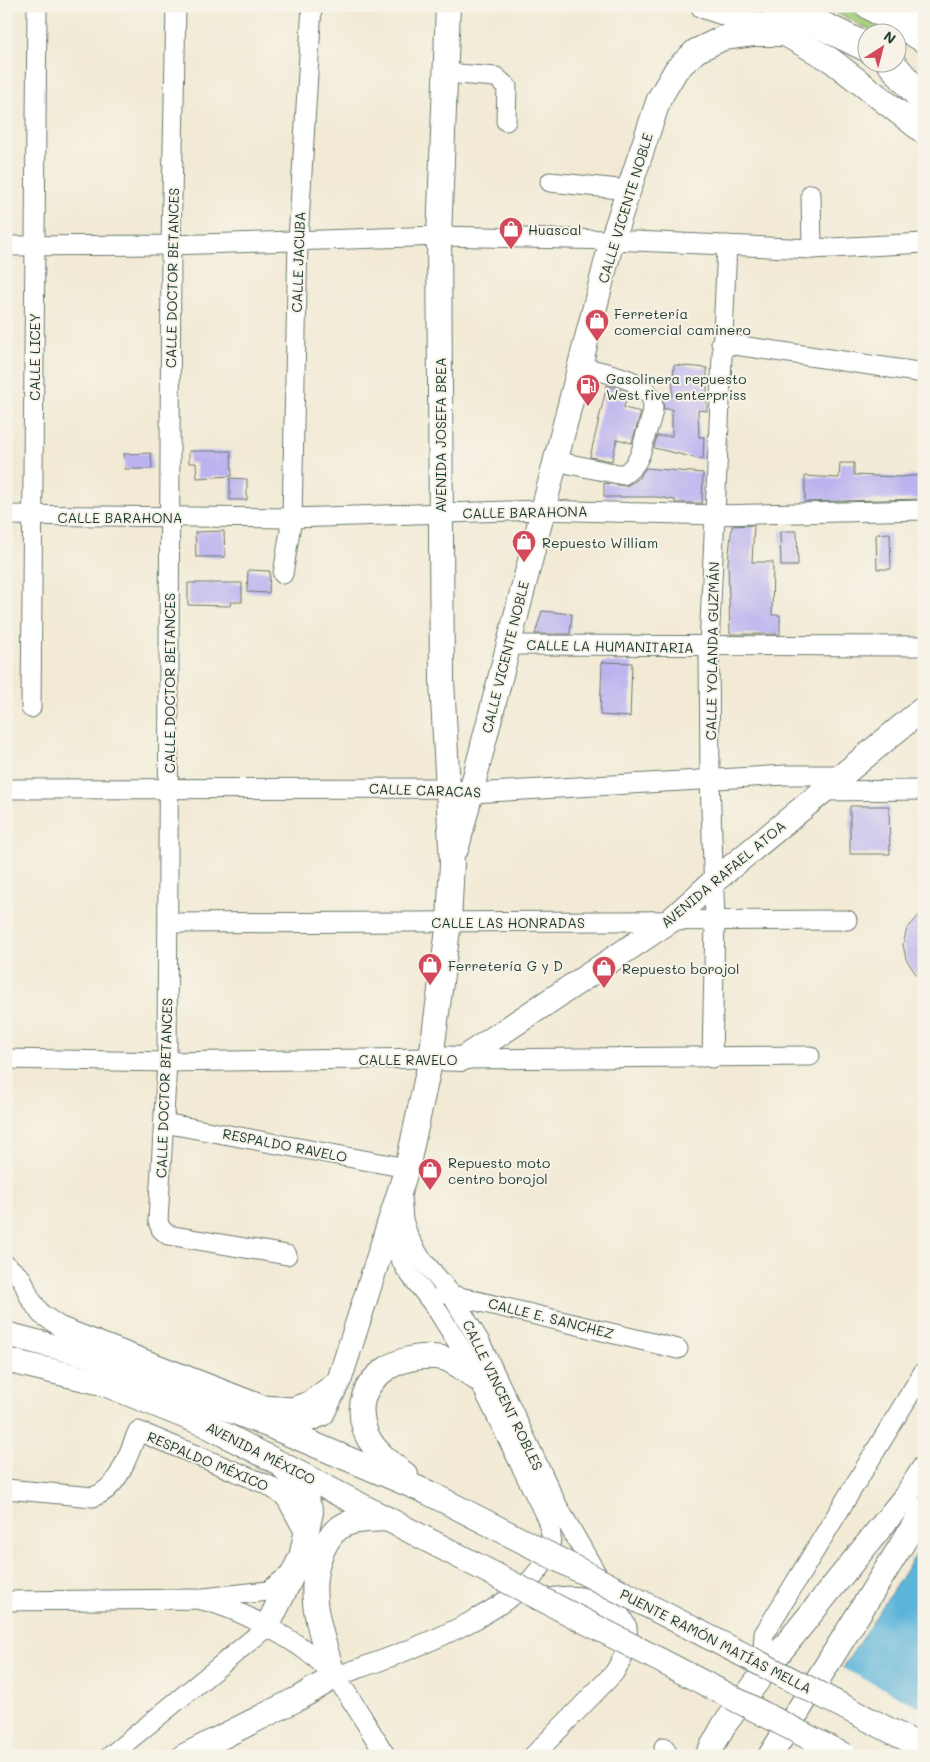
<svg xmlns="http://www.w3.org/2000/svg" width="930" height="1762" font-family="Mali,sans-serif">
  <rect width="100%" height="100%" fill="#f7f3e8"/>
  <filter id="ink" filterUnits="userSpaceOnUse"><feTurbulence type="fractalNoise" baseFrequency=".02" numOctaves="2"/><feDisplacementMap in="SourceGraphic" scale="10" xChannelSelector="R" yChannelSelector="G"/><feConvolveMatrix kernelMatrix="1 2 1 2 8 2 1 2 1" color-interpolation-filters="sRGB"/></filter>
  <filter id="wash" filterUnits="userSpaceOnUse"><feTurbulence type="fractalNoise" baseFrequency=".0096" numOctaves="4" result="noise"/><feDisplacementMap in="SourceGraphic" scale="20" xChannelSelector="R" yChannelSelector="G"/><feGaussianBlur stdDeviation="1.12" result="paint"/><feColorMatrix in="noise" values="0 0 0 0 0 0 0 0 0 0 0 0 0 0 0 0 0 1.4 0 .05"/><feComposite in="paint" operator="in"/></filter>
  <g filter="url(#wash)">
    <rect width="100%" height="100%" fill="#f2ead5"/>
    <path fill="#a3cd79" stroke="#618556" d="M824 6H845L887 32H874Z"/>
    <path fill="#5bb4d9" stroke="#3d7886" d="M924 1542V1756H803L844 1666Z"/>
    <path fill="#f2ead5" d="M840 1667 924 1709V1756H822L805 1747Z"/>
    <g id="blocks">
      <g fill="#bbb2ef">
        <path d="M674 365 707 368V411L698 410 699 437H704L703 460 654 448 657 436H672V409H664L662 396H672Z"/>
        <path d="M607 385 628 392 624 408 641 412 632 443 617 439 612 461 590 457Z"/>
        <path d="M189 451H231L232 476 197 478 196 463H189Z"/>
        <path d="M151 453 152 469H125L124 454Z"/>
        <path d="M840 463H854V475L900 477 921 475V499L805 502V476L839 478Z"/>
        <path d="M646 468 703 473 702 503H675V500L657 497H604V483L626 486 637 480Z"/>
        <path d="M230 478 247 479V500H230Z"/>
        <path d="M754 525 752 562H773L772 615H780V634H730L728 562 732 526Z"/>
        <path d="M224 531 225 557H196L195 532Z"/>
        <path d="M780 531H797L798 566H781Z"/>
        <path d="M890 533 891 569H877L876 534Z"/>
        <path d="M248 570 270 571 269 593 247 592Z"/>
        <path d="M188 583H242V602H231L230 606 188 605Z"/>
        <path d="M542 611 572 614 570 634H535Z"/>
        <path d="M602 662 632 663 630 717 600 715Z"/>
        <path d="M850 806H889L890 854H850Z"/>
        <path d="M924 910V986L906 959 903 944 907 929Z"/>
      </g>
    </g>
  </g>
  <g filter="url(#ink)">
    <use href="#blocks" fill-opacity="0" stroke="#697a6c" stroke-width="1"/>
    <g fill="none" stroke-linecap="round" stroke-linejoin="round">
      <defs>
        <g id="minor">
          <path d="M176 6 171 245 167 1062 158 1221 161 1229 168 1235 287 1255"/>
          <path d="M445 73 496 77 507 87 506 121"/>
          <path d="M550 182 629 190"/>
          <path d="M811 194 812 249"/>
          <path d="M6 246 171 245 439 236 612 240 812 249 924 243"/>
          <path d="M721 343 924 373"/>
          <path d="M555 461 623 475C639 465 641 453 645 437 648 427 653 416 653 407 653 379 602 372 581 367"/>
          <path d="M6 515 292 518 542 510 715 515 924 510"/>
          <path d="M283 574 292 518 298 240 312 6"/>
          <path d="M507 645 924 646"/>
          <path d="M31 708 37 6"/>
          <path d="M6 789 447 788 472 793 786 775H843"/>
          <path d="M823 791 924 790"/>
          <path d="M168 923 847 920"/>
          <path d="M712 1058 715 921 710 781 709 647 727 245"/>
          <path d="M6 1059 167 1062 431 1058"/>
          <path d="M462 1059 810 1056"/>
          <path d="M164 1123 407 1168"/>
          <path d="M401 1195 403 1220 409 1238 420 1257 451 1294 481 1344 557 1505 627 1627 628 1649 614 1673 533 1756"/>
          <path d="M6 1265 22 1279 30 1298 41 1314 59 1326 263 1405 292 1407 309 1401 339 1379"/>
          <path d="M443 1293 678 1349"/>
          <path d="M6 1489 93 1497C120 1488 127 1456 138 1431L268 1485 286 1498 305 1533"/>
          <path d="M204 1598 268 1591 292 1573"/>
          <path d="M537 1600C568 1594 591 1592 615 1616"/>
          <path d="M6 1601 196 1599C236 1606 307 1644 334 1676 354 1700 369 1730 386 1756"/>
          <path d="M771 1663 763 1651 764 1634 924 1371"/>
          <path d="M334 1677C387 1659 550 1606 551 1538 552 1532 548 1525 547 1519L471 1364 436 1308 406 1269 393 1245 389 1230"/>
          <path d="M664 1747 669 1756"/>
          <path d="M110 1756 267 1627"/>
        </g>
        <g id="major">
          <path d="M703 6 774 30"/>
          <path d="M867 6 924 41"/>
          <path d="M922 6 924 8"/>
          <path d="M457 847 612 240 659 99 676 70 696 51 723 38 753 34H785L831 60 924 132"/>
          <path d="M431 1058 462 1059 670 921 713 882 924 708"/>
          <path d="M6 1334 95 1357 263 1423 429 1493 507 1533"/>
          <path d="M6 1360 102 1383 204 1424 503 1579"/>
          <path d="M263 1423H300L322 1414 340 1378 407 1168 431 1058 449 922 452 863 442 681 439 236 448 6"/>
          <path d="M406 1475C390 1463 369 1448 364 1427 350 1380 400 1350 442 1358 454 1360 468 1373 478 1379"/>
          <path d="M267 1627 301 1557 311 1512 306 1498 284 1468"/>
          <path d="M184 1756 299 1698 334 1677C322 1636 303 1590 323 1549 328 1538 334 1529 346 1524 359 1519 374 1520 388 1519"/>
          <path d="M707 1756 724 1725 771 1663 906 1496 924 1468"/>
          <path d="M770 1756 924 1509"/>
        </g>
        <g id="highway">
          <path d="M775 6 813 21 868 48"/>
          <path d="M898 6 924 26"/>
          <path d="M890 62 924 101"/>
        </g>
      </defs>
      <use href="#minor" stroke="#697a6c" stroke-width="21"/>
      <use href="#major" stroke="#697a6c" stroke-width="26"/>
      <use href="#highway" stroke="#697a6c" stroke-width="30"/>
      <use href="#minor" stroke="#fff" stroke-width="19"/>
      <use href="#major" stroke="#fff" stroke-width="24"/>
      <use href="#highway" stroke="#fff" stroke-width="28"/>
      <defs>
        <g id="major-bridge">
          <path d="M507 1533 924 1748"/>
          <path d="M503 1579 845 1756"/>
        </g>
      </defs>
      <use href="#major-bridge" stroke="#697a6c" stroke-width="26" stroke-linecap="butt"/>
      <use href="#major-bridge" stroke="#fff" stroke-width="24"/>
    </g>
  </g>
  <defs>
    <symbol id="shop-pin" viewBox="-11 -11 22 30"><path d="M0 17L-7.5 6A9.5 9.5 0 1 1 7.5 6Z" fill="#d1495b" stroke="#f7f3e8"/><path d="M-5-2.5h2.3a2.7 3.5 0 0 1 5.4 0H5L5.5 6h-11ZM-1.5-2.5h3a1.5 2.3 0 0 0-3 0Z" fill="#fff"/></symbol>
    <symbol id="fuel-pin" viewBox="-11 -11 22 30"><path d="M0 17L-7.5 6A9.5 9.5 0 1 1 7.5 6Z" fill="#d1495b" stroke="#f7f3e8"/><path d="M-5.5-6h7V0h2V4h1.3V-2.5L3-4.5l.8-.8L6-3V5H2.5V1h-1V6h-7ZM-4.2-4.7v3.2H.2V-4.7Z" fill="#fff"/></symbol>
  </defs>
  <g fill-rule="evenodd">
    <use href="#shop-pin" x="497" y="215" width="28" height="38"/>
    <use href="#shop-pin" x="583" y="307" width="28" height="38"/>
    <use href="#fuel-pin" x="574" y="372" width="28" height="38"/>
    <use href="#shop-pin" x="510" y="528" width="28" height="38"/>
    <use href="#shop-pin" x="416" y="951" width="28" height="38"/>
    <use href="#shop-pin" x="590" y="954" width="28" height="38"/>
    <use href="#shop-pin" x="416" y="1156" width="28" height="38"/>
  </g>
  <g text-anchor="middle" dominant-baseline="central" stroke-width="4" stroke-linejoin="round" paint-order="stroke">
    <g font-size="14" fill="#1f3d34" stroke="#f7f3e8">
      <text transform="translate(625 208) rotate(-73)">CALLE VICENTE NOBLE</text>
      <text transform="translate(298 262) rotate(-88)">CALLE JACUBA</text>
      <text transform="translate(172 278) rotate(-89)">CALLE DOCTOR BETANCES</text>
      <text transform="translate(34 357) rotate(-90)">CALLE LICEY</text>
      <text transform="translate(440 435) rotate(-90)">AVENIDA JOSEFA BREA</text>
      <text transform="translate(525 512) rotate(-1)">CALLE BARAHONA</text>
      <text x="120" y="517">CALLE BARAHONA</text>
      <text transform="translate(610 646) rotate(1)">CALLE LA HUMANITARIA</text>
      <text transform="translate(712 651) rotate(-89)">CALLE YOLANDA GUZMÁN</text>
      <text transform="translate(505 657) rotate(-76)">CALLE VICENTE NOBLE</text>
      <text transform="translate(169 683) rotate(-90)">CALLE DOCTOR BETANCES</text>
      <text transform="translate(425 790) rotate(2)">CALLE CARACAS</text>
      <text transform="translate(723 874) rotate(-40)">AVENIDA RAFAEL ATOA</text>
      <text x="508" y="922">CALLE LAS HONRADAS</text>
      <text x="408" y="1059">CALLE RAVELO</text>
      <text transform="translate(164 1088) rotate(-88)">CALLE DOCTOR BETANCES</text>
      <text transform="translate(285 1145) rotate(11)">RESPALDO RAVELO</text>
      <text transform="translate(551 1318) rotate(14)">CALLE E. SANCHEZ</text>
      <text transform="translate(503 1395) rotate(64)">CALLE VINCENT ROBLES</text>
      <text transform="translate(261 1453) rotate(27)">AVENIDA MÉXICO</text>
      <text transform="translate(208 1461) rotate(23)">RESPALDO MÉXICO</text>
      <text transform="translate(716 1641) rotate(27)">PUENTE RAMÓN MATÍAS MELLA</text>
    </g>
    <g font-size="14" fill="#1f3d34" stroke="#f7f3e8" text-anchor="start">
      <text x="528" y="229">Huascal</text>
      <text x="614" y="313">Ferretería<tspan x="614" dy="16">comercial caminero</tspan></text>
      <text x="606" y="378">Gasolinera repuesto<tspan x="606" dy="16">West five enterpriss</tspan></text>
      <text x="542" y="542">Repuesto William</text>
      <text x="448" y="965">Ferretería G y D</text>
      <text x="622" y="968">Repuesto borojol</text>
      <text x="448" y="1162">Repuesto moto<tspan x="448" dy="16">centro borojol</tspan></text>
    </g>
  </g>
  <rect width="930" height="1762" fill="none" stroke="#f7f3e8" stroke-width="25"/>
  <g transform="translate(882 48) rotate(36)"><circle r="24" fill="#f7f3e8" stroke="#a1aaa0"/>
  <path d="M0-4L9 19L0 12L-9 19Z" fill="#d1495b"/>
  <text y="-8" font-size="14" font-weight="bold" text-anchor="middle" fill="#1f3d34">N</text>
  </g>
</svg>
